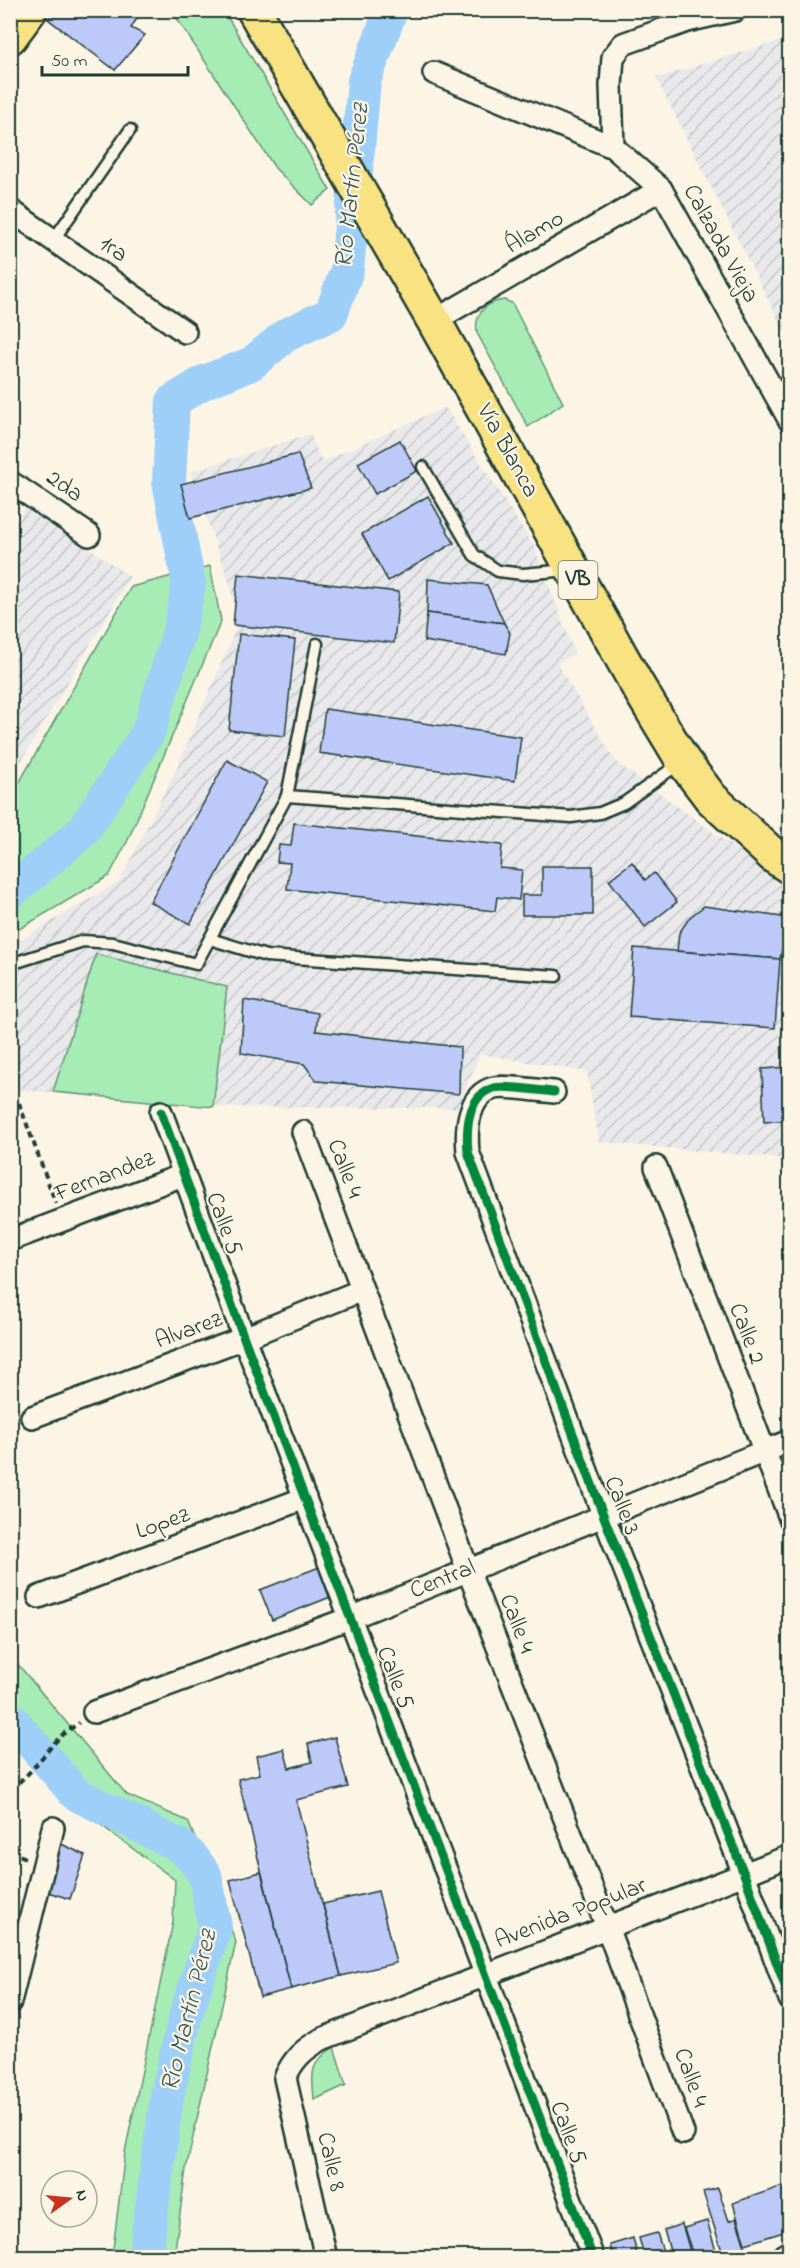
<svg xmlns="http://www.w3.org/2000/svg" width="800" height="2268" font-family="'Indie Flower',sans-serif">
  <defs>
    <pattern id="industrial-furrows" width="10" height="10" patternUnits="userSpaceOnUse" patternTransform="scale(1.5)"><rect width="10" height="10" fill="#e9e8eb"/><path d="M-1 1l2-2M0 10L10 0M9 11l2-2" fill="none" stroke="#c7c8ca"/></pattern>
  </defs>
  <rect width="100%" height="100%" fill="#fcf5e5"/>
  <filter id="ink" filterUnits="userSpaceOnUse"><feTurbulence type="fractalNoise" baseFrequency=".0167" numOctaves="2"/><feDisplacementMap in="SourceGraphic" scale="12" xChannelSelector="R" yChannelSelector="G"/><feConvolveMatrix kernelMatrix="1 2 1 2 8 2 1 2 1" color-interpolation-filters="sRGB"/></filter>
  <g filter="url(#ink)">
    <g fill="url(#industrial-furrows)">
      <path d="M789 38H790L789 341 656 78Z"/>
      <path d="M445 407 535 548 575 654 557 663 616 762 789 887V1159L599 1142 587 1072 480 1054 458 1108 213 1107 11 1089 10 946 120 881 177 767 239 622 229 582 190 472 310 434 322 462Z"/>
      <path d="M28 504 130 577 11 779V529Z"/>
    </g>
    <g fill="#a7ebb5" stroke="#639474" stroke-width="1.5">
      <path d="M172 11H224L330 190 312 205 275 168Z"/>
      <path d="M504 300 512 303 563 403 528 427 477 333C474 314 485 302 504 300Z"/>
      <path d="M210 566 221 621 128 840 109 876 11 934V797L131 587Z"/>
      <path d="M96 954 227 987 213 1107 53 1092Z"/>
      <path d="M11 1649 16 1662 127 1795 188 1821 236 1942 186 2169 174 2257H112L125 2152 173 1922 175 1880 90 1817 62 1803 11 1737Z"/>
      <path d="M334 2047 346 2085 314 2100C312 2071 309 2064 334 2047Z"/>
    </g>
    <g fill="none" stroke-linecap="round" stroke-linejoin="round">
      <path stroke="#6b95aa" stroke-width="6" d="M10 1749 15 1723"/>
      <g stroke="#9dcff9" stroke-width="34">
        <path d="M10 893 82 832 148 733 179 633 189 584 169 482 173 401 204 382 251 364 286 335 331 314 347 270 364 81 391 10"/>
        <path d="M10 1718 76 1794 178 1845 192 1857 205 1875 215 1927 186 2014 167 2096 145 2258"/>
      </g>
    </g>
    <g fill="#bcc9f9" stroke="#1f3d34" stroke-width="1.5">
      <path d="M55 10H142L131 28 145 35 115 70 48 19Z"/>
      <path d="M400 440 417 471 375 494 358 463Z"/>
      <path d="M298 454 311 488 190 518 181 484Z"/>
      <path d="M428 496 454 543 388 581 362 534Z"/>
      <path d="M238 574 399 592 394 643 233 625Z"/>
      <path d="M428 579 487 585 504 623 427 613Z"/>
      <path d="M427 613 504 623 510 633 506 654 424 641Z"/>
      <path d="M239 634 295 640 285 736 229 730Z"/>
      <path d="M325 709 521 737 515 781 319 753Z"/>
      <path d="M227 760 267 782 190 924 150 902Z"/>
      <path d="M294 823 502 845 500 868 522 870 519 900 497 897 495 911 287 889 290 863 277 862 279 845 291 846Z"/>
      <path d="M632 862 645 880 654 873 677 902 645 927 609 880Z"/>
      <path d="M542 866H593V915H522V895H542Z"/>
      <path d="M704 906 789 918 780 959 677 951 679 933 690 917Z"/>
      <path d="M634 948 780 959 775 1028 629 1017Z"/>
      <path d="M244 1000 318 1013 316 1031 460 1047 459 1094 317 1081 304 1064 241 1053Z"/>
      <path d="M790 1067V1120L764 1122 762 1069Z"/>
      <path d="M322 1566 333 1596 272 1620 260 1590Z"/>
      <path d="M335 1737 348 1787 296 1800 341 1976 291 1989 238 1779 260 1774 256 1756 284 1749 289 1768 312 1762 308 1744Z"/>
      <path d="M59 1843 85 1855 70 1899 45 1891Z"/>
      <path d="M261 1872 291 1989 260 1997 230 1880Z"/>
      <path d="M378 1891 396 1963 341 1976 323 1904Z"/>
      <path d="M783 2186 790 2206V2230L745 2244 733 2203Z"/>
      <path d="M718 2188 729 2221 736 2218 745 2247 723 2254 703 2192Z"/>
      <path d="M707 2221 717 2254 705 2258H694L684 2228Z"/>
      <path d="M682 2224 692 2258H672L664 2230Z"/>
      <path d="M657 2233 665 2258H645L639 2238Z"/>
      <path d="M633 2238 638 2258H613L610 2245Z"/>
    </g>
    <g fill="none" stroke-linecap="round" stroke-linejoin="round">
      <defs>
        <g id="service">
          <path d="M54 239 130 130"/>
          <path d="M423 467 474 555 498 571 523 574 568 570"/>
          <path d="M287 796 571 817 600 813 624 803 680 763"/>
          <path d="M210 939 266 956 556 976"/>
          <path d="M20 961 83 941 113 943 196 964 287 796 317 644"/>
        </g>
        <g id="minor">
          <path d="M434 73 613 147 661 189 790 421"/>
          <path d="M613 147 611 85 613 57 623 44 687 21 735 10"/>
          <path d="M10 210 185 332"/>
          <path d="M434 321 661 189"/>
          <path d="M10 482 89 535"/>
          <path d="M554 1092C541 1091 505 1085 494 1088 467 1095 466 1130 468 1152L604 1517 744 1874 790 1999"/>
          <path d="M161 1112 244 1338 593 2258"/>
          <path d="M303 1132 468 1570 607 1927 683 2133"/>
          <path d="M656 1167 790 1518"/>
          <path d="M10 1240 183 1175"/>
          <path d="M32 1417 244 1338 362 1290"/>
          <path d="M39 1597 305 1498"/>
          <path d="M94 1712 350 1618 790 1441"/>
          <path d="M10 2002 53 1828"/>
          <path d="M326 2258 285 2078C293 2059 304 2049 322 2039L790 1856"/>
        </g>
        <path id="secondary" d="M786 2258 790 2256"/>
        <g id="primary">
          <path d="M254 10 434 321 636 683 683 761 711 798 775 857 790 867"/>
          <path d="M10 37 30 10"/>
        </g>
      </defs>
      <use href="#service" stroke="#1f3d34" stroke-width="15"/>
      <use href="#minor" stroke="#1f3d34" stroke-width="26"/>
      <use href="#secondary" stroke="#1f3d34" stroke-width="33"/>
      <use href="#primary" stroke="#1f3d34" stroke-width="38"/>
      <g stroke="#1f3d34" stroke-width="4" stroke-dasharray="6 4.5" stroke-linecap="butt">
        <path d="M19 1103 56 1204"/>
        <path d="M10 1788C25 1782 47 1750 60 1737 65 1732 72 1728 79 1723"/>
        <path d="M10 1851 26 1858"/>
      </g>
      <use href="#service" stroke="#fcf5e5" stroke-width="10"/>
      <use href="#minor" stroke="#fcf5e5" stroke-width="21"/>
      <use href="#secondary" stroke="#fcf5e5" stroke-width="28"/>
      <use href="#primary" stroke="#f8e281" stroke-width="33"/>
      <defs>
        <g id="cycleway">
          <path d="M554 1092C541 1091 505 1085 494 1088 467 1095 466 1130 468 1152L604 1517 744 1874 790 1999"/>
          <path d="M161 1112 244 1338 593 2258"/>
        </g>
      </defs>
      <use href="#cycleway" stroke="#fcf5e5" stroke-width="13"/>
      <use href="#cycleway" stroke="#00873e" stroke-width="9"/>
    </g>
  </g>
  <g text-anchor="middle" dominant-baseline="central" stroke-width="4.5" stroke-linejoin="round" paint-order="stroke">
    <rect fill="#fcf5e5" stroke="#617469" stroke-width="1.5" x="558.5" y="561" width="39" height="38" rx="4.5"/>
    <g font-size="22" font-weight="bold" fill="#1f3d34">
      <text x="578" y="580">VB</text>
    </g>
    <g font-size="24" fill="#1f3d34" stroke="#fcf5e5">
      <text transform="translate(535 233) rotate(-30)">Álamo</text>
      <text transform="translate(720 244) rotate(61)">Calzada Vieja</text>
      <text transform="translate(113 250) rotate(35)">1ra</text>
      <text transform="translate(507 451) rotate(61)">Vía Blanca</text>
      <text transform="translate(64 487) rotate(34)">2da</text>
      <text transform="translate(344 1169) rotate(69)">Calle 4</text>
      <text transform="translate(105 1177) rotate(-21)">Fernandez</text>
      <text transform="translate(223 1224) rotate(70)">Calle 5</text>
      <text transform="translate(189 1331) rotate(-20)">Alvarez</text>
      <text transform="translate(746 1334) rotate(69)">Calle 2</text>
      <text transform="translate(621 1506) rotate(69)">Calle 3</text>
      <text transform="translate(163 1524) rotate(-20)">Lopez</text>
      <text transform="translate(443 1580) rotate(-22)">Central</text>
      <text transform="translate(516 1624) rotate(69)">Calle 4</text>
      <text transform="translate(394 1678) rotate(69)">Calle 5</text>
      <text transform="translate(571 1914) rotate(-21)">Avenida Popular</text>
      <text transform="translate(690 2078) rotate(70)">Calle 4</text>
      <text transform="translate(567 2133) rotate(70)">Calle 5</text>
      <text transform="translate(330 2162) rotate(77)">Calle 8</text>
    </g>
    <g font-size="26" font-style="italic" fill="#385a5b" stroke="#fcf5e5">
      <text transform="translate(353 186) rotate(-84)">Río Martín Pérez</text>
      <text transform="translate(190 2011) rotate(-76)">Río Martín Pérez</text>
    </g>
  </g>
  <rect width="800" height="2268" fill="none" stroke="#fcf5e5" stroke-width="36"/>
  <rect x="18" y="18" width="764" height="2232" fill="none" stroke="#1f3d34" stroke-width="2" filter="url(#ink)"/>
  <g transform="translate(69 2199) rotate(75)"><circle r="28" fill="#fcf5e5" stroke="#a4ab9e" stroke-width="1.5"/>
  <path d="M0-4.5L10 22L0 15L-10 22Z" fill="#c8321e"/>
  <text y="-9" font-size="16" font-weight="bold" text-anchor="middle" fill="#1f3d34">N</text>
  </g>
  <path d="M42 66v9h146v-9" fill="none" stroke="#1f3d34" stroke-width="3"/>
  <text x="51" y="66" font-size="18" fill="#1f3d34" stroke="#fcf5e5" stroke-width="4.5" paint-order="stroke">50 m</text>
</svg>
